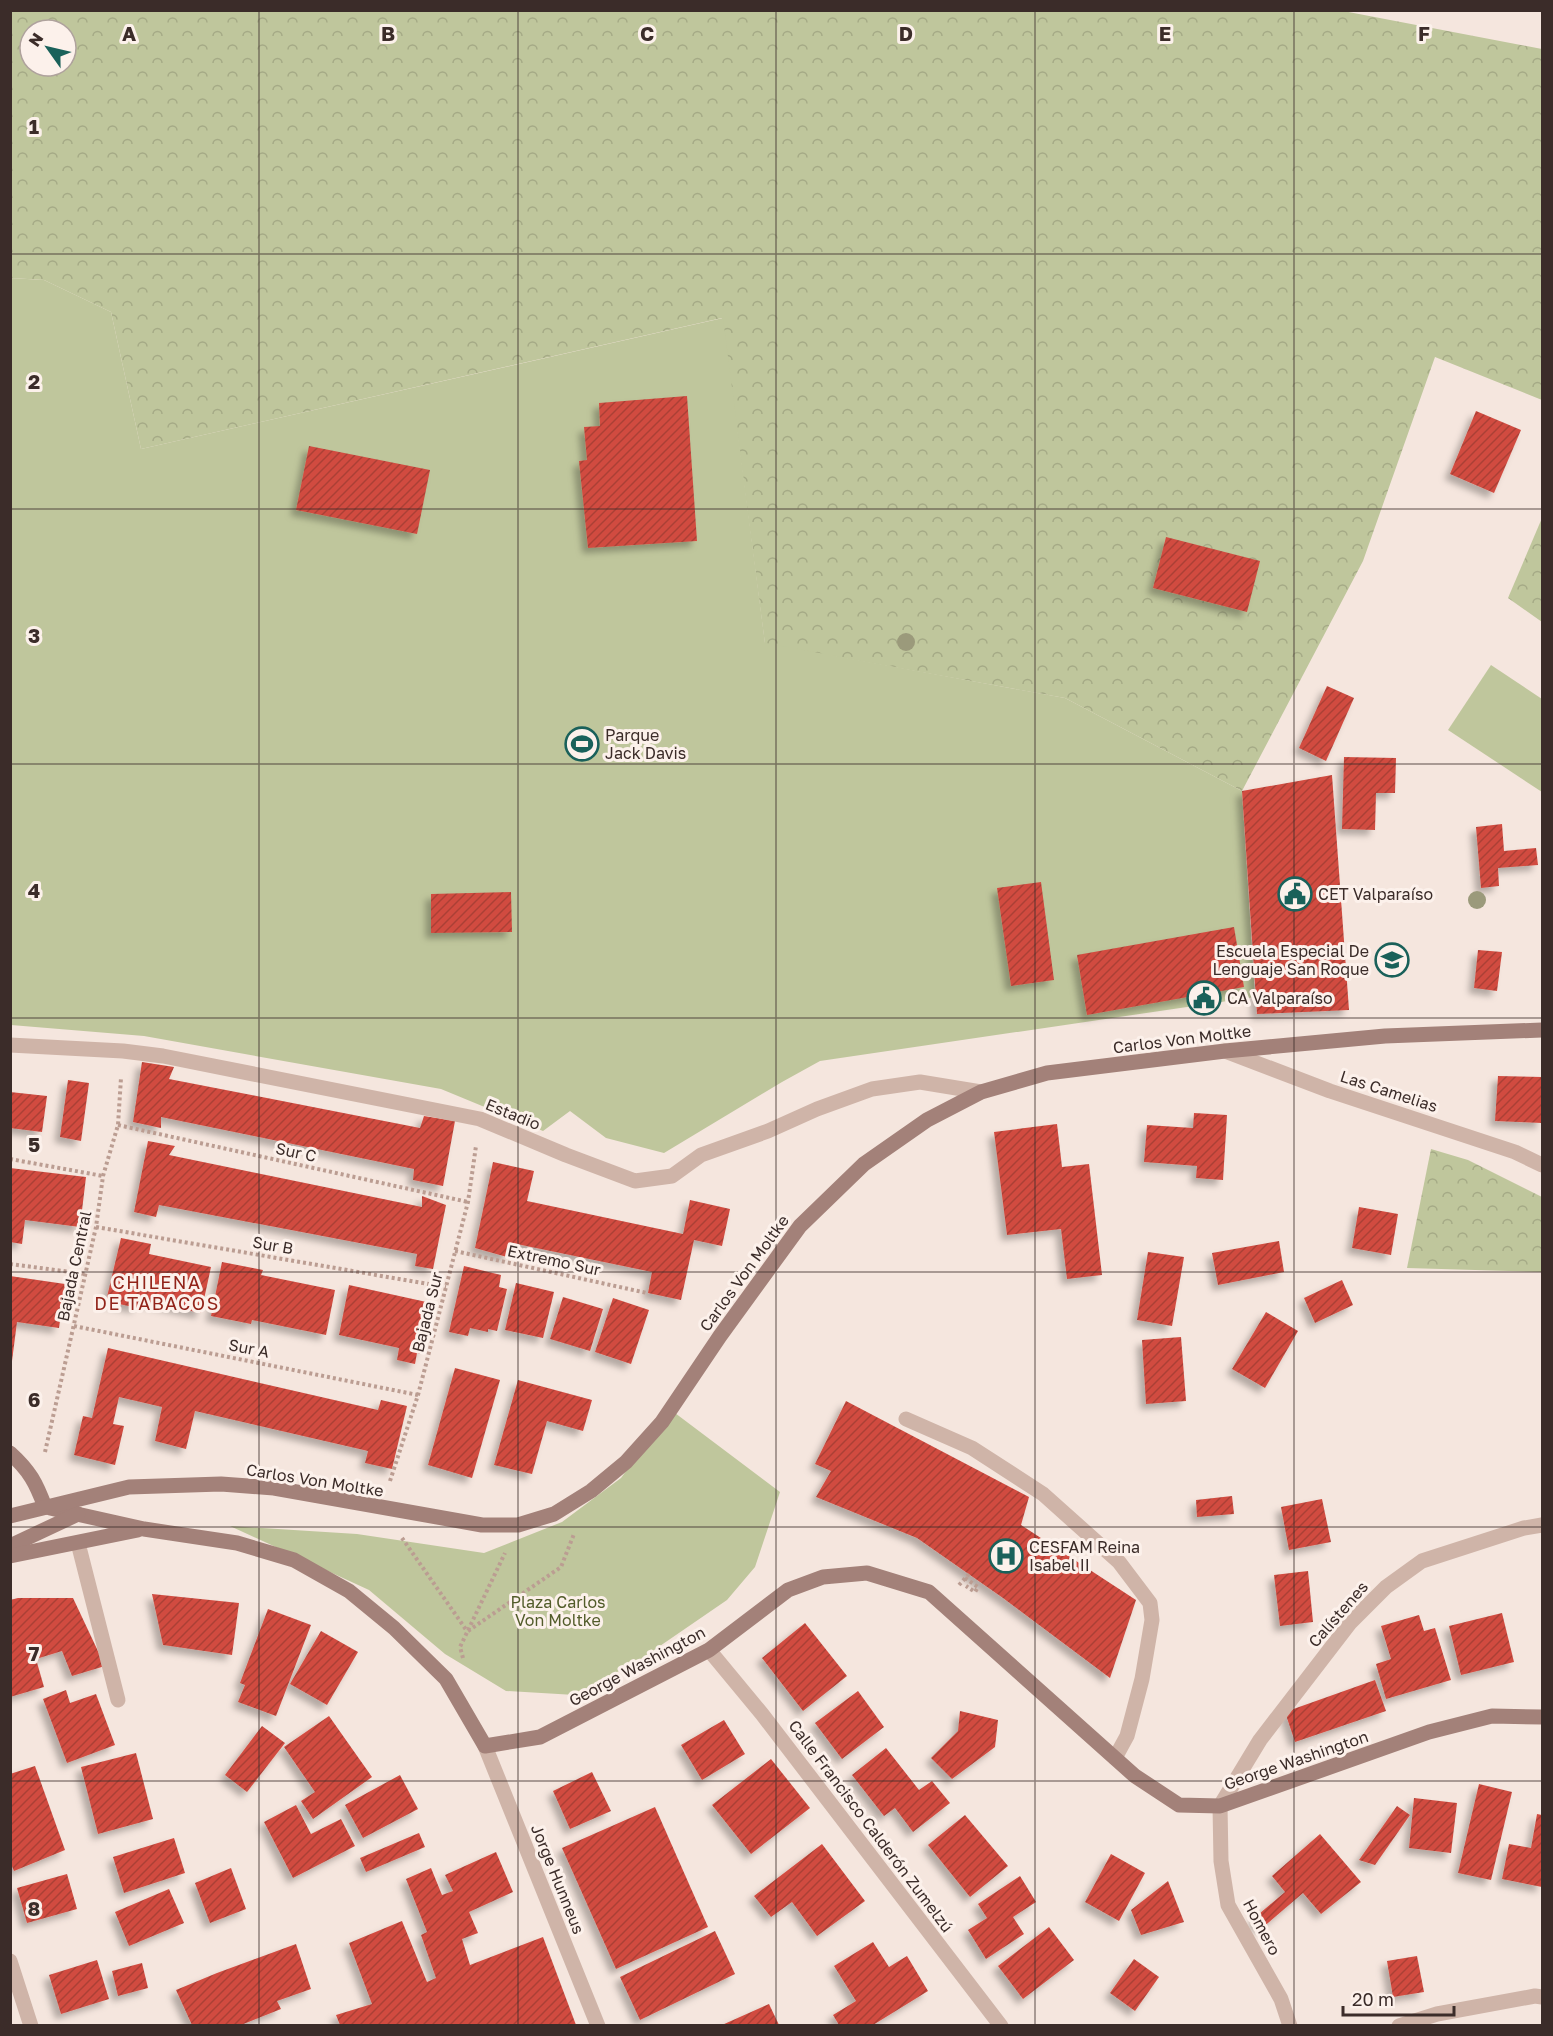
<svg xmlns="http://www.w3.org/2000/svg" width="1553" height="2036" font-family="'Golos Text',sans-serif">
  <defs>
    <pattern id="forest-crowns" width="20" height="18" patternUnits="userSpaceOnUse" patternTransform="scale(1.5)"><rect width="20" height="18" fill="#bfc69c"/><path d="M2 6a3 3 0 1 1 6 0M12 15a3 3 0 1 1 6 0" fill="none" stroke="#a5aa86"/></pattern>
    <pattern id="building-hatch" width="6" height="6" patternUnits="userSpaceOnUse" patternTransform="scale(1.5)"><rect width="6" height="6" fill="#d14c40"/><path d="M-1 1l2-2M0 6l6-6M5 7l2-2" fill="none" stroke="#ab3f36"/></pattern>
    <filter id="shadow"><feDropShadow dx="-5.5" dy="5.5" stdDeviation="3" flood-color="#0004"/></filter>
  </defs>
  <rect width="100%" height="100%" fill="#f5e6de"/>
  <g fill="url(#forest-crowns)" fill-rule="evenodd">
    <path d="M1338 10 1542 49V400L1435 357 1363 561 1242 791 1065 698 765 644 722 318 141 449 111 312 44 280 11 278 10 11ZM30 30H66V66H30Z"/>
    <path d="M1542 518V622L1508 598Z"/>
    <path d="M1431 1149 1468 1160 1542 1197V1272L1407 1268Z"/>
  </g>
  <g fill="#bfc69c">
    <path d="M10 278 44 280 111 312 141 449 723 318 765 643 1065 698 1242 791 1255 997 820 1061 782 1082 664 1153 606 1138 570 1111 543 1131 441 1089 144 1036 11 1025Z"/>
    <path d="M1491 665 1542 699V792L1448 730Z"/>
    <path d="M671 1410 780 1492 755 1567 727 1600 641 1659 575 1695 506 1691 445 1654 369 1590 230 1526 357 1534 484 1553 562 1522 621 1478Z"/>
  </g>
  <g fill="url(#building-hatch)" filter="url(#shadow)">
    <path d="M687 396 697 541 588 548 579 461 587 460 584 427 600 426 599 403Z"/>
    <path d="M1476 411 1521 430 1494 493 1450 474Z"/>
    <path d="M309 446 430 470 417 534 296 510Z"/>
    <path d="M1166 537 1260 561 1247 612 1153 588Z"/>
    <path d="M1327 686 1354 698 1326 761 1299 748Z"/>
    <path d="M1344 757 1396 758 1395 793H1376L1375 830 1342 829Z"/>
    <path d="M1332 775 1349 1010 1257 1014 1242 791Z"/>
    <path d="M1502 824 1504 851 1536 848 1538 865 1498 868 1499 886 1481 888 1476 827Z"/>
    <path d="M1041 882 1054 980 1011 986 997 888Z"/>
    <path d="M511 892 512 932 431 933V894Z"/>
    <path d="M1234 927 1244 987 1087 1015 1077 955Z"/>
    <path d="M1478 950 1502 952 1497 991 1474 988Z"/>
    <path d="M142 1062 174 1067 169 1079 420 1128 424 1116 455 1121 443 1186 413 1180 414 1169 161 1117V1128L133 1122Z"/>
    <path d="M1498 1076 1542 1077V1123L1495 1121Z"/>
    <path d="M68 1080 89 1083 81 1141 60 1137Z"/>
    <path d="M10 1092 47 1096 42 1132 10 1128Z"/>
    <path d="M1194 1113 1227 1115 1223 1180 1196 1178 1197 1166 1144 1162 1147 1125 1193 1128Z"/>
    <path d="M1057 1124 1062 1167 1089 1164 1102 1275 1067 1279 1061 1229 1007 1235 994 1132Z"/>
    <path d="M148 1141 175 1146 169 1155 422 1207V1196L446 1205 433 1269 415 1266 417 1254 159 1205 156 1217 134 1212Z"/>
    <path d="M493 1162 534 1171 527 1201 683 1234 690 1200 730 1209 722 1246 694 1240 681 1300 648 1293 652 1272 512 1243 507 1257 475 1248Z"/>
    <path d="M10 1168 86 1177 80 1227 25 1220 22 1244 10 1242Z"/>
    <path d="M1359 1207 1398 1214 1391 1255 1352 1248Z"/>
    <path d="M121 1238 151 1244 149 1254 211 1267 201 1313 139 1300 137 1308 106 1301Z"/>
    <path d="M1279 1241 1284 1272 1218 1285 1212 1253Z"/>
    <path d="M1148 1252 1184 1257 1172 1326 1137 1320Z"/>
    <path d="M222 1262 263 1270 261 1275 335 1290 326 1335 252 1320 251 1324 211 1316Z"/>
    <path d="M464 1266 501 1275 499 1287 507 1289 497 1331 488 1329V1332L470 1328 468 1336 449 1332Z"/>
    <path d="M10 1276 65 1284 59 1328 17 1322 12 1361Z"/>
    <path d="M1342 1280 1353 1305 1315 1323 1304 1298Z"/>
    <path d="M516 1283 554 1292 543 1338 505 1330Z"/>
    <path d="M349 1285 431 1303 420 1354 417 1353 415 1364 397 1360 399 1348 339 1335Z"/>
    <path d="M563 1297 603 1309 590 1351 550 1339Z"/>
    <path d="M613 1298 649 1310 631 1364 595 1352Z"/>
    <path d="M1266 1312 1298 1331 1265 1388 1232 1369Z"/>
    <path d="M1181 1337 1186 1401 1146 1404 1142 1340Z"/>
    <path d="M108 1348 378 1410 381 1400 407 1406 392 1469 365 1463 368 1451 195 1411 186 1449 155 1441 162 1407 119 1397 113 1424 124 1426 115 1465 74 1455 83 1416 92 1418Z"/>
    <path d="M455 1368 500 1380 472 1478 428 1465Z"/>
    <path d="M518 1380 592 1400 583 1431 547 1421 532 1474 494 1465Z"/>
    <path d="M846 1401 1029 1497 1021 1525 1136 1600 1110 1678 1003 1598 917 1538 816 1497 831 1471 815 1464Z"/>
    <path d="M1232 1496 1234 1514 1197 1517 1196 1500Z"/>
    <path d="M1322 1499 1331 1542 1289 1550 1281 1507Z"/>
    <path d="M1308 1571 1313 1622 1280 1626 1274 1575Z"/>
    <path d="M152 1594 239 1603 232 1655 163 1645Z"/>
    <path d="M18 1598H73L105 1666 72 1676 62 1651 36 1659 44 1687 10 1697V1600Z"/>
    <path d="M268 1609 311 1625 276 1716 238 1702 245 1685 240 1683Z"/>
    <path d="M1502 1613 1514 1662 1461 1675 1449 1626Z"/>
    <path d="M1419 1615 1424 1631 1435 1628 1451 1680 1386 1699 1376 1664 1391 1659 1381 1626Z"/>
    <path d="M805 1623 847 1676 803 1711 762 1658Z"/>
    <path d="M321 1631 358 1652 327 1705 290 1684Z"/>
    <path d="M1375 1680 1386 1711 1295 1742 1285 1712Z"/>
    <path d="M66 1690 70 1703 96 1694 115 1745 67 1763 43 1699Z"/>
    <path d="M858 1691 884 1727 842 1759 815 1723Z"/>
    <path d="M960 1711 998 1720 995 1747 952 1779 931 1758 958 1731Z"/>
    <path d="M329 1716 372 1777 313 1819 301 1801 315 1792 284 1747Z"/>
    <path d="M724 1720 745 1754 702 1780 681 1745Z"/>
    <path d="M262 1726 285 1743 247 1792 225 1775Z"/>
    <path d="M886 1748 919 1790 932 1781 950 1803 913 1832 895 1808 884 1816 852 1775Z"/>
    <path d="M136 1753 153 1819 98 1834 81 1767Z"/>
    <path d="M771 1759 810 1808 751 1854 712 1805Z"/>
    <path d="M35 1766 65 1850 14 1871 10 1862V1774Z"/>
    <path d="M592 1772 611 1811 570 1829 553 1791Z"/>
    <path d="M400 1775 418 1809 363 1838 345 1805Z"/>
    <path d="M1479 1784 1512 1792 1491 1880 1458 1873Z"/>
    <path d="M1414 1798 1457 1803 1451 1853 1409 1848Z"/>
    <path d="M296 1805 311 1834 341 1819 355 1846 293 1878 264 1822Z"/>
    <path d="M1397 1806 1410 1815 1375 1865 1359 1860Z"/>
    <path d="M655 1807 708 1927 616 1969 562 1848Z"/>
    <path d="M1537 1814 1542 1815V1887L1502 1879 1509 1844 1531 1848Z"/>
    <path d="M965 1815 1008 1866 970 1897 928 1845Z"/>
    <path d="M419 1833 425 1847 366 1872 360 1858Z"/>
    <path d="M1320 1834 1361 1882 1321 1914 1303 1893 1261 1929 1253 1919 1285 1892 1272 1876Z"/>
    <path d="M174 1838 185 1873 124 1893 113 1857Z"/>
    <path d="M822 1844 865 1901 817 1936 792 1902 771 1917 754 1896Z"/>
    <path d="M496 1852 513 1892 469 1912 478 1933 462 1939 470 1965 543 1937 576 2025H340L336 2015 372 2004 349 1943 402 1921 427 1982 436 1978 421 1935 427 1932 406 1879 431 1868 442 1895 453 1891 445 1875Z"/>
    <path d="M1111 1854 1145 1873 1119 1921 1085 1902Z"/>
    <path d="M231 1868 246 1909 210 1923 195 1883Z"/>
    <path d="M67 1874 77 1909 27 1923 17 1888Z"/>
    <path d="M1020 1876 1036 1902 1013 1917 1024 1934 986 1959 968 1930 987 1918 978 1904Z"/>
    <path d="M1168 1881 1184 1922 1141 1935 1131 1910Z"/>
    <path d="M169 1889 184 1923 129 1946 115 1912Z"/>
    <path d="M1049 1927 1074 1960 1023 1999 998 1966Z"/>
    <path d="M715 1931 735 1974 640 2020 620 1977Z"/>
    <path d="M873 1942 889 1967 907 1956 928 1991 873 2025H839L833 2015 856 2001 834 1966Z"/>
    <path d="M296 1944 311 1989 277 2001 281 2009 241 2025H192L176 1990 217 1973Z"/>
    <path d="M1417 1956 1424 1992 1393 1997 1387 1961Z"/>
    <path d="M1134 1959 1159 1977 1135 2011 1110 1993Z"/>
    <path d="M97 1960 109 1999 61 2014 49 1975Z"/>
    <path d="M142 1963 148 1988 118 1996 112 1971Z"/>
    <path d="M769 2004 779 2025H722Z"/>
  </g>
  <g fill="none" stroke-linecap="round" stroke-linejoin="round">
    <g stroke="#bb9d92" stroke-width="4" stroke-dasharray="3 3" stroke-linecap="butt">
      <path d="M118 1125 468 1202"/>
      <path d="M10 1159 103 1176"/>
      <path d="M96 1227 446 1287"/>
      <path d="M455 1251 647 1293"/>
      <path d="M10 1264 86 1274"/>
      <path d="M74 1326 418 1395"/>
      <path d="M45 1452 96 1227 103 1176 118 1125 121 1078"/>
      <path d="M390 1481 418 1395 468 1202 476 1146"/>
      <path d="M402 1538 467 1631"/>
      <path d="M965 1578 978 1587 975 1592 966 1586"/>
      <path d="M959 1585 969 1574"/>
      <path d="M468 1631 561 1567 574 1534"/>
      <path d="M463 1658 460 1647 505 1553"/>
    </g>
    <g stroke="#cfb4a8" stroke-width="15">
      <path d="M906 1419 972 1448 1043 1494 1119 1562 1150 1603 1152 1620 1142 1679 1127 1736 1115 1758"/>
      <path d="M78 1543 118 1700"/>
    </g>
    <g stroke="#cfb4a8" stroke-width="15">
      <path d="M10 1045 123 1051 163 1056 480 1119 566 1155 635 1181 672 1176 701 1155 768 1131 817 1109 872 1089 920 1082 981 1092"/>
      <path d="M1225 1051 1330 1091 1515 1152 1542 1165"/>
      <path d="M709 1650 762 1714 1001 2026"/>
      <path d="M485 1746 598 2026"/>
      <path d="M10 1961 31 2026"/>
      <path d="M1290 2026 1281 1999 1228 1905 1221 1861 1220 1806 1260 1740 1350 1623 1386 1587 1422 1561 1524 1528 1542 1525"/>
      <path d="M1399 2026 1437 2014 1535 1996 1542 1997"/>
    </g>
    <g stroke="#a38179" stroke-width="15">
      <path d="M10 1453C30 1471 36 1483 45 1507"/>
      <path d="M50 1508 144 1529 237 1543 294 1560 349 1591 394 1628 446 1679 485 1746 540 1737 709 1650 788 1590 823 1577 867 1573 929 1592 1135 1776 1179 1805 1220 1806 1429 1732 1492 1716 1542 1717"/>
      <path d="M10 1516 129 1487 221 1484 274 1488 482 1525H518L554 1514 591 1491 626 1462 662 1422 720 1336 800 1226 864 1164 927 1120 981 1092 1047 1073 1225 1051 1385 1036 1542 1030"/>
      <path d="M10 1546 78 1514"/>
      <path d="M10 1556 138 1530"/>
    </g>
  </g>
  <g fill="#9b9a7b">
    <circle cx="906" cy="642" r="9"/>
    <circle cx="1477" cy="900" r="9"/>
  </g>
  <path fill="none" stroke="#3b2c29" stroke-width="1.5" stroke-opacity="0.55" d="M259 10V2026M518 10V2026M776 10V2026M1035 10V2026M1294 10V2026M10 254H1542M10 509H1542M10 764H1542M10 1018H1542M10 1272H1542M10 1527H1542M10 1781H1542"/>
  <defs>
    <symbol id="stadium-ring" viewBox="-11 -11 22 22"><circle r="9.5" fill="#fcf1eb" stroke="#1a615a" stroke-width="1.5"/><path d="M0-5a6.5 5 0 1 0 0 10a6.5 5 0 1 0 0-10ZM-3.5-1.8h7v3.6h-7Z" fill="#1a615a"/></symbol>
    <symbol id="civic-ring" viewBox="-11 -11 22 22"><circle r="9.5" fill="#fcf1eb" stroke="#1a615a" stroke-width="1.5"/><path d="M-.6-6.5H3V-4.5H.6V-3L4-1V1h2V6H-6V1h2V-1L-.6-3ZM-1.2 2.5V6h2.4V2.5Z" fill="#1a615a"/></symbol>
    <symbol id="school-ring" viewBox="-11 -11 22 22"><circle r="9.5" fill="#fcf1eb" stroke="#1a615a" stroke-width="1.5"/><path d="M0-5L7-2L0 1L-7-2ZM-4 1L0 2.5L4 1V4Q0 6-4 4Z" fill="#1a615a"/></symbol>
    <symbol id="hospital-ring" viewBox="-11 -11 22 22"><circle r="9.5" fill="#fcf1eb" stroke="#1a615a" stroke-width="1.5"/><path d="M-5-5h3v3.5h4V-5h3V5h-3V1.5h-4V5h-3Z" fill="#1a615a"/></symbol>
  </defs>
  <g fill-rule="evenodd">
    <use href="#stadium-ring" x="563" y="725" width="38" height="38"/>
    <use href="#civic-ring" x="1276" y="875" width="38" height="38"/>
    <use href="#school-ring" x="1373" y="941" width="38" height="38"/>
    <use href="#civic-ring" x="1185" y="979" width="38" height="38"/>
    <use href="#hospital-ring" x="987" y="1537" width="38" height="38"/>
  </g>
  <g text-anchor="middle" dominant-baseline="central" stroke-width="6" stroke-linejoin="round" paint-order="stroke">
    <g font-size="16" fill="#3b2c29" stroke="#fcf1eb" text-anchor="start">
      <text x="605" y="735">Parque<tspan x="605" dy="18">Jack Davis</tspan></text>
      <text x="1318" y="894">CET Valparaíso</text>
      <text x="1369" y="951" text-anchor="end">Escuela Especial De<tspan x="1369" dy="18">Lenguaje San Roque</tspan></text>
      <text x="1227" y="998">CA Valparaíso</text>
      <text x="1029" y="1547">CESFAM Reina<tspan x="1029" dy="18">Isabel II</tspan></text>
    </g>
    <g font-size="16" fill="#3b2c29" stroke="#fcf1eb">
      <text transform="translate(1182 1039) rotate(-7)">Carlos Von Moltke</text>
      <text transform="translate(1389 1091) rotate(18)">Las Camelias</text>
      <text transform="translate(513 1114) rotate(22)">Estadio</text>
      <text transform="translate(296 1152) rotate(12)">Sur C</text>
      <text transform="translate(273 1245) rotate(10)">Sur B</text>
      <text transform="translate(554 1260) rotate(12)">Extremo Sur</text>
      <text transform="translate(74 1266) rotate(-78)">Bajada Central</text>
      <text transform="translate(744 1273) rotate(-54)">Carlos Von Moltke</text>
      <text transform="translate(427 1312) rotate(-76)">Bajada Sur</text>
      <text transform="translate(249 1348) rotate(11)">Sur A</text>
      <text transform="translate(315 1480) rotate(9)">Carlos Von Moltke</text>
      <text transform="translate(1338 1614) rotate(-49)">Calístenes</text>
      <text transform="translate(637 1666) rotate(-28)">George Washington</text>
      <text transform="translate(1296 1760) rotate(-19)">George Washington</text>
      <text transform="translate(871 1826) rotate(53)">Calle Francisco Calderón Zumelzú</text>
      <text transform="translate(558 1879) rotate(68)">Jorge Hunneus</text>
      <text transform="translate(1262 1927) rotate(62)">Homero</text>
    </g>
    <g font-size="16" fill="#525c2a" stroke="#fcf1eb">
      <text x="558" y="1602">Plaza Carlos<tspan x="558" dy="18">Von Moltke</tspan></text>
    </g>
    <g font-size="18" letter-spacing="1.5" fill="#922319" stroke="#fcf1eb">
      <text x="157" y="1282">CHILENA<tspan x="157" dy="21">DE TABACOS</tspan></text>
    </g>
  </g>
  <g font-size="20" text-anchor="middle" font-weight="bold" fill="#3b2c29" stroke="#fcf1eb" stroke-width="6" stroke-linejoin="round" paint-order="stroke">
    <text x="129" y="41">A</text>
    <text x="388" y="41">B</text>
    <text x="647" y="41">C</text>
    <text x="906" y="41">D</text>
    <text x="1165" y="41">E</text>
    <text x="1424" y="41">F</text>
    <text x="34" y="134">1</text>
    <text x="34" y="389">2</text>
    <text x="34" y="643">3</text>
    <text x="34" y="898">4</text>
    <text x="34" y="1152">5</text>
    <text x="34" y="1407">6</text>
    <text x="34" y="1661">7</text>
    <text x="34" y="1916">8</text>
  </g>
  <rect width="1553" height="2036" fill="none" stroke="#3b2c29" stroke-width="24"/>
  <g transform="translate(48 48) rotate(304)"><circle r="28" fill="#fcf1eb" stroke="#afa29d" stroke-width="1.5"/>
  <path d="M0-4.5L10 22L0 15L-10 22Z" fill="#1a615a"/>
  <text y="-9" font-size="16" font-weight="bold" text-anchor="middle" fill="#3b2c29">N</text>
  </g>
  <path d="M1343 2006v9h111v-9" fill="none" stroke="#3b2c29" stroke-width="3"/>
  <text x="1352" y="2006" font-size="18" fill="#3b2c29" stroke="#fcf1eb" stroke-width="4.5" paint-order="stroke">20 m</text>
</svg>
